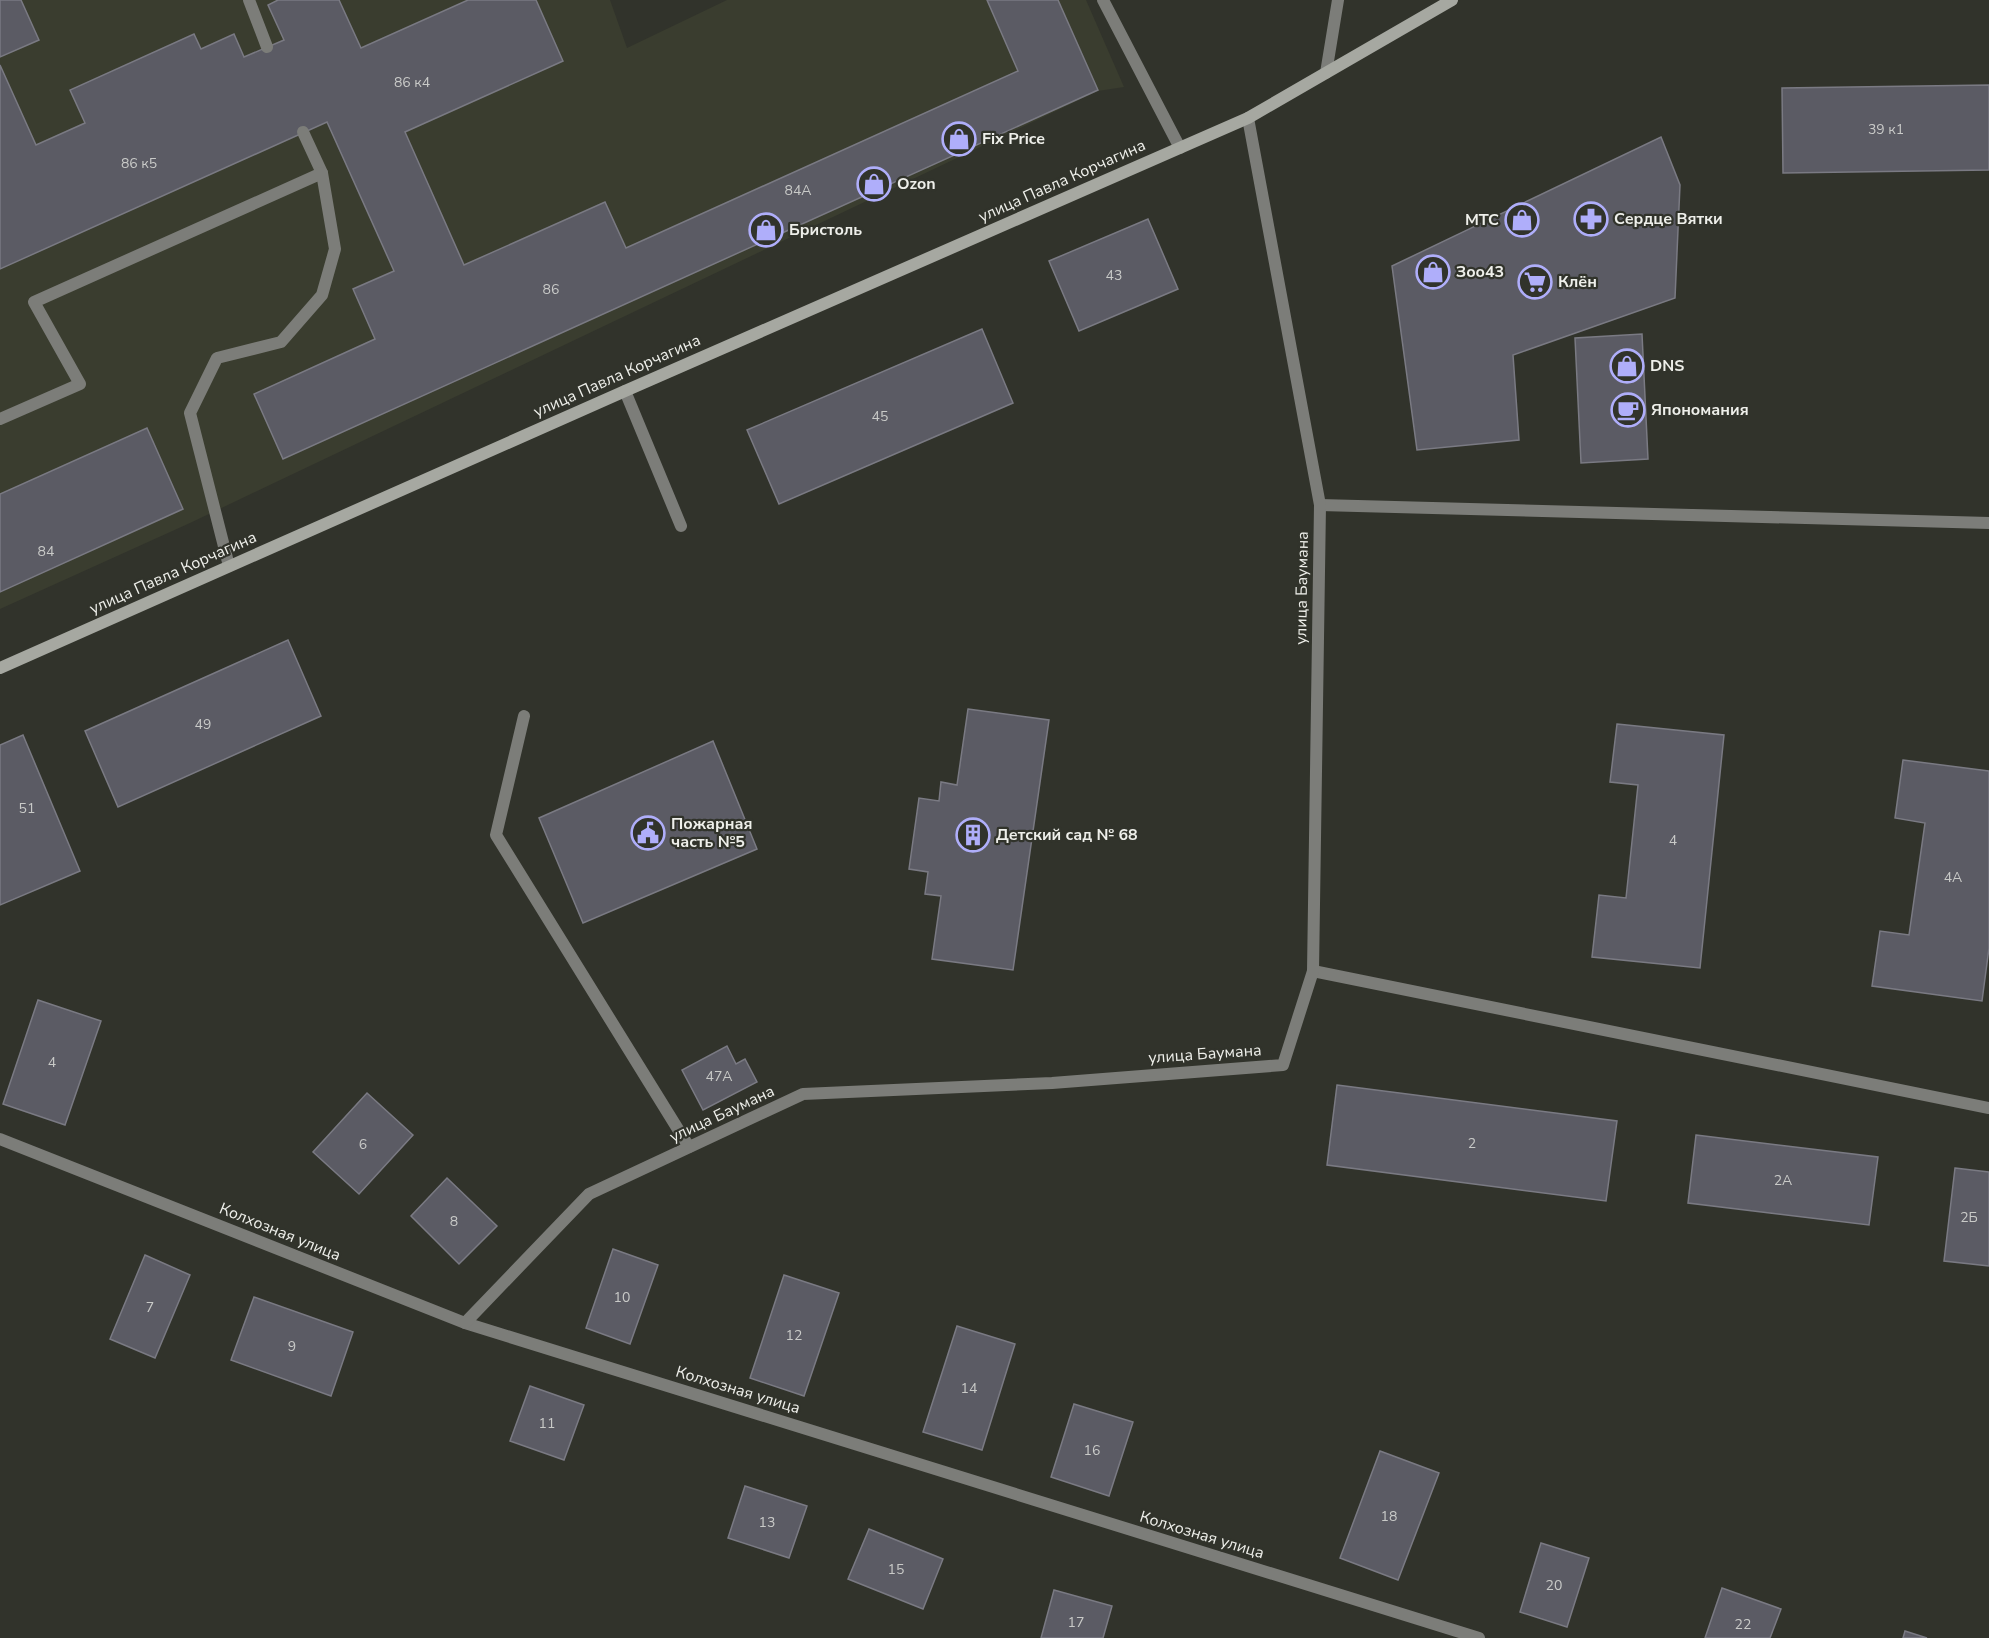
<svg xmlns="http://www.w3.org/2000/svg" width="1989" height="1638" font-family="'Nunito Sans',sans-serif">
  <rect width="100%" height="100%" fill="#31332b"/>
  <path fill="#3a3d2f" d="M0 0H610L627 48 727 0H1086L1124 87 1098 91 190 523 0 609Z"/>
  <g fill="#5b5b64" stroke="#7a7a83" stroke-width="1.5">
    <path d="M0 0H21L39 40 0 57Z"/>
    <path d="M278 0H339L361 48 468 0H536L563 61 405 132 464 265 605 202 626 248 1018 71 987 0H1058L1098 90 283 459 254 394 375 339 353 289 394 271 327 122 0 269V65L36 145 85 123 70 90 194 34 201 49 234 34 244 57 284 40 268 5Z"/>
    <path d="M1989 85V170L1783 173 1782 88Z"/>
    <path d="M1661 137 1680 185 1675 298 1513 355 1519 440 1417 450 1392 266Z"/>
    <path d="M1148 219 1178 289 1079 331 1049 261Z"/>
    <path d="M982 329 1013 403 779 504 747 430Z"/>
    <path d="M1642 334 1648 459 1581 463 1575 338Z"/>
    <path d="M147 428 183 509 0 592V494Z"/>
    <path d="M288 640 321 716 118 807 85 731Z"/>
    <path d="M968 709 1049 720 1013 970 932 959 941 896 925 894 928 872 909 869 919 798 939 801 941 782 957 785Z"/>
    <path d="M1617 724 1724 735 1700 968 1592 957 1599 895 1626 898 1638 785 1610 782Z"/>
    <path d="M23 735 80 871 0 905V745Z"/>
    <path d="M713 741 757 849 583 923 539 818Z"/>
    <path d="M1903 760 1989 771V948L1982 1001 1872 986 1880 931 1909 935 1925 823 1895 818Z"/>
    <path d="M38 1000 101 1021 65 1125 3 1104Z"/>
    <path d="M727 1046 736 1064 745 1059 757 1082 703 1110 682 1070Z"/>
    <path d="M1337 1085 1617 1121 1606 1201 1327 1165Z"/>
    <path d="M367 1093 413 1135 359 1194 313 1152Z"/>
    <path d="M1696 1135 1878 1157 1869 1225 1688 1203Z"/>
    <path d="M1955 1168 1989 1172V1266L1944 1261Z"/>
    <path d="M447 1178 497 1226 459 1264 411 1216Z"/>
    <path d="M613 1249 658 1265 630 1344 586 1328Z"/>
    <path d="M145 1255 190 1275 155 1358 110 1339Z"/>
    <path d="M784 1275 839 1293 804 1396 750 1378Z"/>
    <path d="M254 1297 353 1332 331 1396 231 1360Z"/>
    <path d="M957 1326 1015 1344 982 1450 923 1432Z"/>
    <path d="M530 1386 584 1405 564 1460 510 1441Z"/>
    <path d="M1074 1404 1133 1422 1109 1496 1051 1477Z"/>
    <path d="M1380 1451 1439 1473 1398 1580 1340 1558Z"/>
    <path d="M745 1486 807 1506 789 1558 728 1538Z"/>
    <path d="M869 1529 943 1559 923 1609 848 1579Z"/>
    <path d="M1541 1543 1589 1558 1567 1627 1520 1612Z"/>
    <path d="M1722 1588 1781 1609 1770 1638H1705Z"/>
    <path d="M1054 1590 1112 1606 1103 1638H1041Z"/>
    <path d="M1905 1631 1927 1638H1903Z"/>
  </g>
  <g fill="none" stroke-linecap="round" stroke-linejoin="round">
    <g stroke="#7c7d79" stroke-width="12">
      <path d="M249 0 267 47"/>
      <path d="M1103 0 1180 148"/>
      <path d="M1326 73 1338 0"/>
      <path d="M303 132 322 173"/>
      <path d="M625 391 681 526"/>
      <path d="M0 419 80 384 34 302 322 173 335 249 322 295 281 342 217 358 190 413 229 566"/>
      <path d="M1320 505 1989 523"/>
      <path d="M524 716 496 835 689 1147"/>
      <path d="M1313 971 1989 1108"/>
    </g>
    <g stroke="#7c7d79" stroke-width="12">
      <path d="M0 1139 465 1323 1479 1638"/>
      <path d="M465 1323 589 1194 803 1094 1052 1083 1283 1065 1313 971 1320 505 1248 118"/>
    </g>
    <path stroke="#a6a8a1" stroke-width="12" d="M0 668 625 391 1248 118 1452 0"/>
  </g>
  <defs>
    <symbol id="shop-ring" viewBox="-11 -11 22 22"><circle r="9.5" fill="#31332b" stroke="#afaefa" stroke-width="1.5"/><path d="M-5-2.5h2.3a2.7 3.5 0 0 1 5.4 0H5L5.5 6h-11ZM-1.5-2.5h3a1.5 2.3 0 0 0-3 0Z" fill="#afaefa"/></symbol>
    <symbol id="pharmacy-ring" viewBox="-11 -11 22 22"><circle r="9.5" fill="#31332b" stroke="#afaefa" stroke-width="1.5"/><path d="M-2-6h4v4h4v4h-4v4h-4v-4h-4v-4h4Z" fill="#afaefa"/></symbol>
    <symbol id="supermarket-ring" viewBox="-11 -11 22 22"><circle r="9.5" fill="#31332b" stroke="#afaefa" stroke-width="1.5"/><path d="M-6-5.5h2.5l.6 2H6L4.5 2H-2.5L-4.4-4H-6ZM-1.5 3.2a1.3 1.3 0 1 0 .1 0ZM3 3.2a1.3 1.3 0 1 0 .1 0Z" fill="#afaefa"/></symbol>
    <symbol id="cafe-ring" viewBox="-11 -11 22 22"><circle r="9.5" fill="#31332b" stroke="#afaefa" stroke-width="1.5"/><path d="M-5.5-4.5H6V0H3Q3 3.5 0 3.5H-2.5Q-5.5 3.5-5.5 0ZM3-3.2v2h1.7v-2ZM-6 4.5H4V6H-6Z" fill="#afaefa"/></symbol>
    <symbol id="civic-ring" viewBox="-11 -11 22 22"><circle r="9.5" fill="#31332b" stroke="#afaefa" stroke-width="1.5"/><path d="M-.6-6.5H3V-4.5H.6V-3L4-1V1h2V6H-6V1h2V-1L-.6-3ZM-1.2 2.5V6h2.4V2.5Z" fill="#afaefa"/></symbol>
    <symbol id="building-ring" viewBox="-11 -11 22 22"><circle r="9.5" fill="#31332b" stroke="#afaefa" stroke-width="1.5"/><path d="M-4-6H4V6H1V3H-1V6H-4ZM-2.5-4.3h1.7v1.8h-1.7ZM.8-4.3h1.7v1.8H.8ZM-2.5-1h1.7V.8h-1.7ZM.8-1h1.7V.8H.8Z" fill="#afaefa"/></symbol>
  </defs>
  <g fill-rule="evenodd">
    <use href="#shop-ring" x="940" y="120" width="38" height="38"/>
    <use href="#shop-ring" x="855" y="165" width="38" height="38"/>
    <use href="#pharmacy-ring" x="1572" y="200" width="38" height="38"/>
    <use href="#shop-ring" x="1503" y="201" width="38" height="38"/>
    <use href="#shop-ring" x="747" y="211" width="38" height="38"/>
    <use href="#shop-ring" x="1414" y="253" width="38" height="38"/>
    <use href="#supermarket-ring" x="1516" y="263" width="38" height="38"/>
    <use href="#shop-ring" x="1608" y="347" width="38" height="38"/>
    <use href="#cafe-ring" x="1609" y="391" width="38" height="38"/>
    <use href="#civic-ring" x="629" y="814" width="38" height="38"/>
    <use href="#building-ring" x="954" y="816" width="38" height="38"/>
  </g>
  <g text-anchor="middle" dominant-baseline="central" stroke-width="4.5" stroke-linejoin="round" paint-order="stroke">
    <g font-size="14" fill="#c9cac8">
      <text x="412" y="82">86 к4</text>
      <text x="1886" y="129">39 к1</text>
      <text x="139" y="163">86 к5</text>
      <text x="798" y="190">84А</text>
      <text x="1114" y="275">43</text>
      <text x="551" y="289">86</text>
      <text x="880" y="416">45</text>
      <text x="46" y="551">84</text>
      <text x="203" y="724">49</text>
      <text x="27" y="808">51</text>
      <text x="1673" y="840">4</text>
      <text x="1953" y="877">4А</text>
      <text x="52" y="1062">4</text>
      <text x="719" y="1076">47А</text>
      <text x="1472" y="1143">2</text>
      <text x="363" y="1144">6</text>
      <text x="1783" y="1180">2А</text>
      <text x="1969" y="1217">2Б</text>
      <text x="454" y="1221">8</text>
      <text x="622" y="1297">10</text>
      <text x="150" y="1307">7</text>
      <text x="794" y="1335">12</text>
      <text x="292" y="1346">9</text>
      <text x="969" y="1388">14</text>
      <text x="547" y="1423">11</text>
      <text x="1092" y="1450">16</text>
      <text x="1389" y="1516">18</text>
      <text x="767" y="1522">13</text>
      <text x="896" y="1569">15</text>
      <text x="1554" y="1585">20</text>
      <text x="1076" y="1622">17</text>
      <text x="1743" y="1624">22</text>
    </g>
    <g font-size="16" font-weight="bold" fill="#eeefea" stroke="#31332b" text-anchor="start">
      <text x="982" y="139">Fix Price</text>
      <text x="897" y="184">Ozon</text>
      <text x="1614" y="219">Сердце Вятки</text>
      <text x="1499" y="220" text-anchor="end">МТС</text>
      <text x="789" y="230">Бристоль</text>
      <text x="1456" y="272">Зоо43</text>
      <text x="1558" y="282">Клён</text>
      <text x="1650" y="366">DNS</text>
      <text x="1651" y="410">Япономания</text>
      <text x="671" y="824">Пожарная<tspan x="671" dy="18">часть №5</tspan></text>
      <text x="996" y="835">Детский сад № 68</text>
    </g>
    <g font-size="16" fill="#eeefea" stroke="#31332b">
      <text transform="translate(1062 181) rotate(-24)">улица Павла Корчагина</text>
      <text transform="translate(617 376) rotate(-24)">улица Павла Корчагина</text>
      <text transform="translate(173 573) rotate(-24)">улица Павла Корчагина</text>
      <text transform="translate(1302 588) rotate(-89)">улица Баумана</text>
      <text transform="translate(1205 1054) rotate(-4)">улица Баумана</text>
      <text transform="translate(722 1114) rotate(-25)">улица Баумана</text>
      <text transform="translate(280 1232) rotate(22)">Колхозная улица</text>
      <text transform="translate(738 1390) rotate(17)">Колхозная улица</text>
      <text transform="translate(1202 1535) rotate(17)">Колхозная улица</text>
    </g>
  </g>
</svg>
